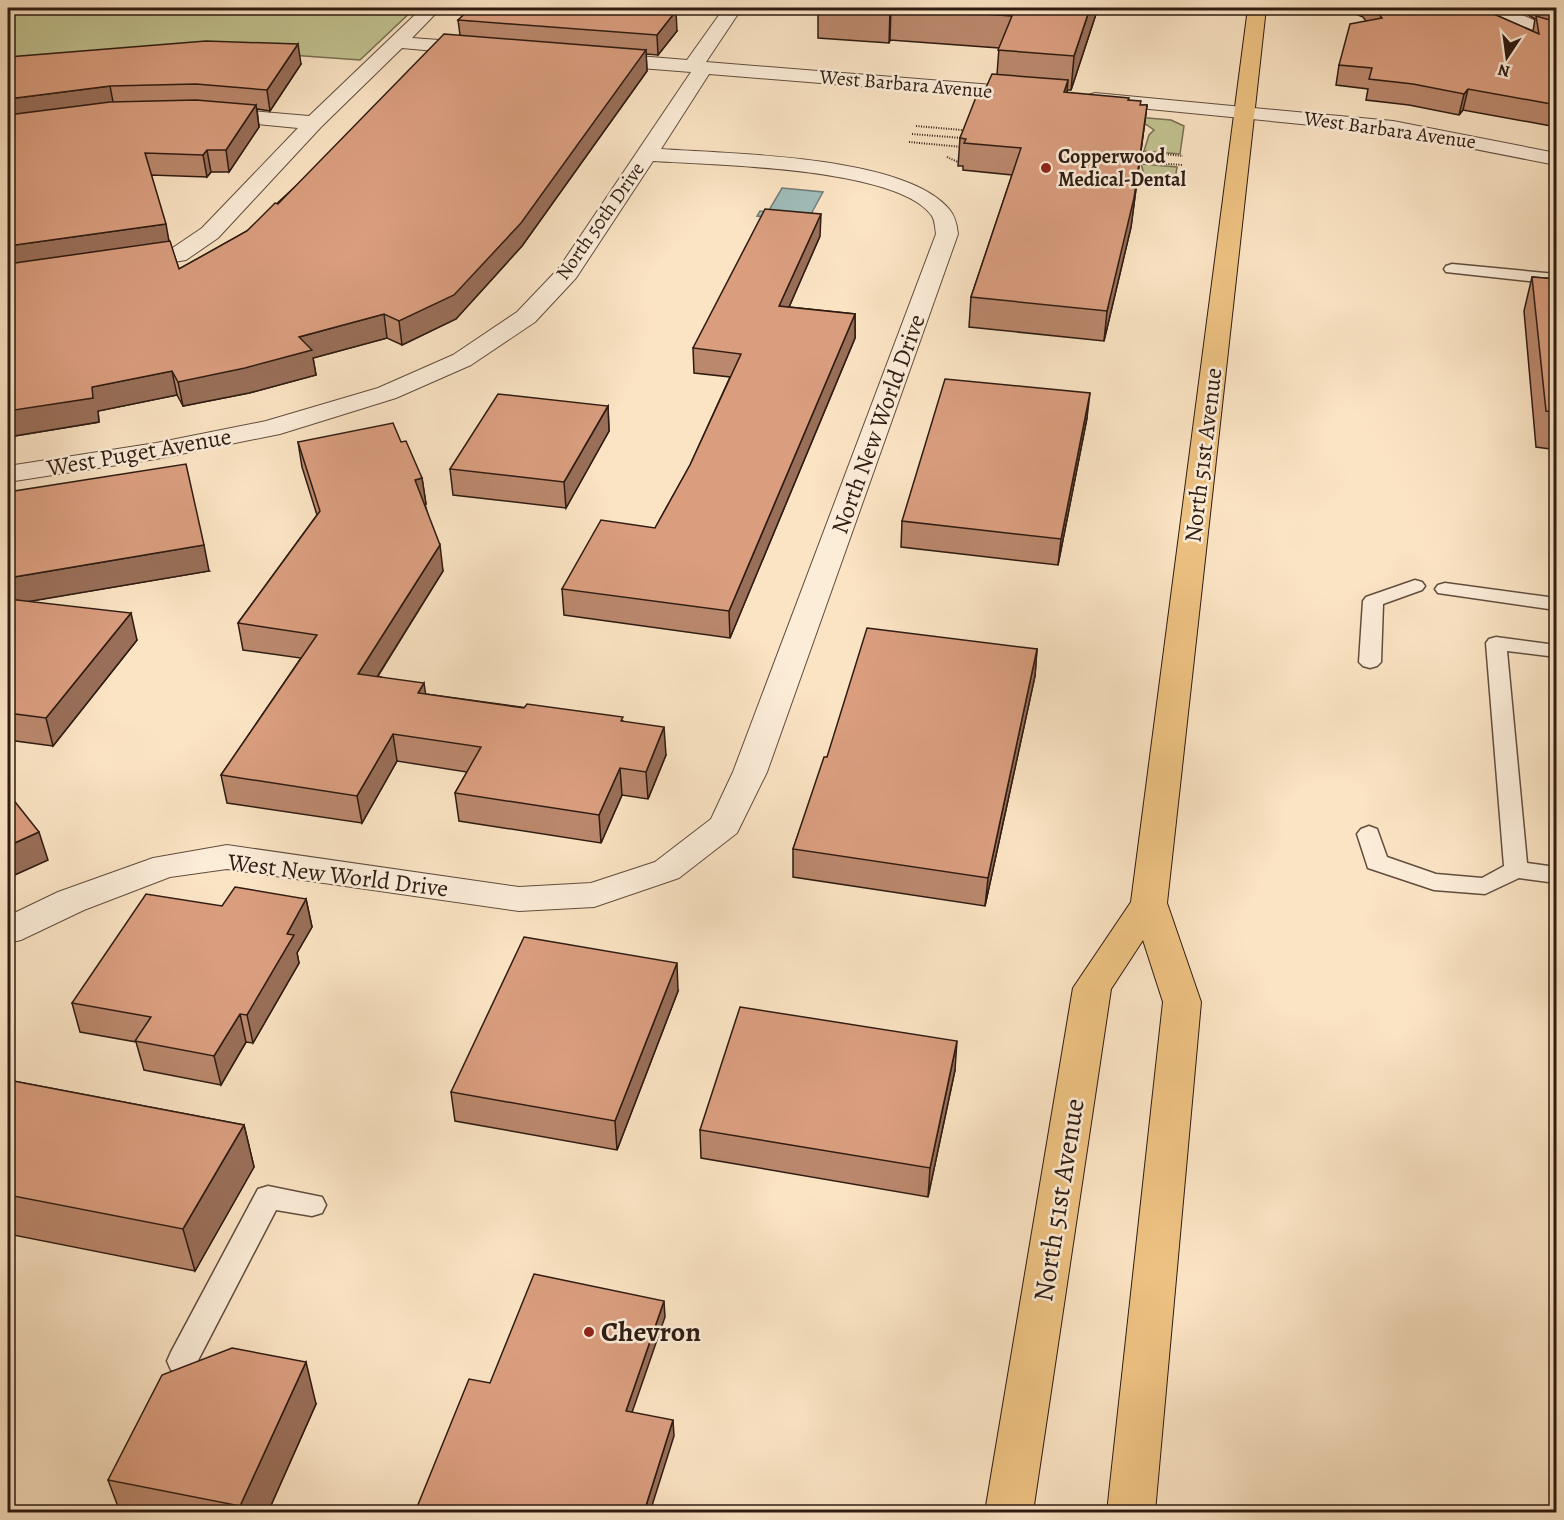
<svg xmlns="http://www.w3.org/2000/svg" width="1564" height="1520" font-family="Alegreya,serif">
  <rect width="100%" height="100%" fill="#fbe4c4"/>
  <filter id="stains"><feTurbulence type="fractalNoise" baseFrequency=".00333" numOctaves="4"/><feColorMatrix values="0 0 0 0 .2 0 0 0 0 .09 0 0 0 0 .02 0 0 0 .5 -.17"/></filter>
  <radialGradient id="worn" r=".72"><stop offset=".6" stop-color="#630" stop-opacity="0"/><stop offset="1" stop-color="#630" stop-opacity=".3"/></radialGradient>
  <g fill="#c2c391" stroke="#786f52" stroke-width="1.5">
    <path d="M8 8H415L360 60 262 53 8 70Z"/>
    <path d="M984 104 1171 120 1184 126 1180 154 1144 151 1149 135 1154 130 1147 125Z"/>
    <path d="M1141 164 1177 167 1174 187 1146 186 1142 182 1144 174Z"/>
  </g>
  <path fill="#a0bdbb" stroke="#727c77" stroke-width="1.5" d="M782 188 823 192 810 216 816 222 757 216 760 211 768 212Z"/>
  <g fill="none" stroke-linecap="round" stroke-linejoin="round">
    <defs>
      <g id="service">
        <path d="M1452 264 1556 274V284L1446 272 1444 269 1446 266Z"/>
        <path d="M1415 580 1422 582 1425 586 1422 590 1383 604 1381 662 1377 666 1370 668 1363 666 1359 662 1363 601 1366 597Z"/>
        <path d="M1445 583 1556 598V610L1438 593 1435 589 1438 585Z"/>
        <path d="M1496 637 1556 645V657L1507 651 1527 863 1556 867V883L1519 878 1485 894 1434 890 1368 868 1357 834 1361 829 1369 826 1377 829 1387 857 1436 874 1482 878 1504 866 1486 643 1489 639Z"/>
        <path d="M268 1186 322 1197 326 1205 322 1213 312 1216 276 1210 193 1370 182 1374 171 1370 167 1361 171 1352 258 1189Z"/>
      </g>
      <g id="minor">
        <path d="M422 8H441L412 38 479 43 486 45 489 49 486 53 479 55 402 48 321 127 218 238 186 260 131 269 123 267 119 262 123 257 171 249 202 228 298 128 215 120 208 118 205 114 208 110 215 108 309 116Z"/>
        <path d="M724 8H742L706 62 1029 88 1036 90 1039 94 1036 98 1029 100 709 74 661 149C729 154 904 155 949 209 955 216 957 225 958 234L767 772 737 833 679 878 594 907 519 911 227 869 170 877 84 910 21 940 8 943V916L58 892 153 858 227 845 519 887 591 883 655 862 711 819 733 772 936 234C935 228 935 221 932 216 898 167 711 165 653 161L576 278 535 322 471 365 396 398 280 434 156 459 8 482V466L156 443 266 421 378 388 453 355 517 312 559 268 691 72 602 65 595 63 592 59 595 55 602 53 687 60Z"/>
        <path d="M1484 8C1510 5 1532 21 1556 30V42L1520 30 1487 12Z"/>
        <path d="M1095 93 1393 121 1556 153V165L1393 133 1088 103 1085 99 1088 95Z"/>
      </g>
      <path id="primary" d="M1248 8H1266L1167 903 1201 1002 1155 1512H1107L1163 1002 1143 940 1111 989 1033 1512H985L1073 988 1131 902Z"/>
    </defs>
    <use href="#service" stroke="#614d3e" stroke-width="3"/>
    <use href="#minor" stroke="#614d3e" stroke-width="2"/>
    <use href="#primary" stroke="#2e1b12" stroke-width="2"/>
    <g stroke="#2e1b12" stroke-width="2" stroke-dasharray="1 1.5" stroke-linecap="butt">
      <path d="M916 126 962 130"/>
      <path d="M912 134 962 138"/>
      <path d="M909 142 962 147"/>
      <path d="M1143 152 1183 156"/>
      <path d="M947 157 960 163"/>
      <path d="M1141 162 1182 165"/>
    </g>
    <use href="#service" fill="#fcedd9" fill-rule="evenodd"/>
    <use href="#minor" fill="#fcedd9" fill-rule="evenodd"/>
    <use href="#primary" fill="#eec282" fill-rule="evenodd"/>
  </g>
  <g fill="#bb886d" stroke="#2e1b12" stroke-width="1.5">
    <path d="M818 8H1098L1071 90H1067V93L1129 100 1141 105H1147L1131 227 1104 341 969 327 971 297 1012 175 963 170V166H958L960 138 984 92 997 74 999 48 890 40 889 43 818 38Z"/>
    <path d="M1356 8H1480L1533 31 1535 19 1528 15 1527 8H1557V127L1463 110 1459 115 1409 105 1366 100 1368 89 1336 85 1339 65 1366 21 1363 17 1358 15Z"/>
    <path d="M458 20 677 31 658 55 646 54 647 71 522 246 456 319 402 345 387 338 313 358 316 375 249 393 183 406 177 395 98 411 99 422 8 437V57L301 64 270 111 257 109 259 127 229 172H211L207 177 151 175 169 241 179 269 247 231 460 35Z"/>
    <path d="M820 236 789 307 855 314V338L730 638 564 615 562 589 655 528 690 465 730 377 694 373 693 348Z"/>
    <path d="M1532 277 1557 279V450L1536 447 1524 311Z"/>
    <path d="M608 406 609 431 566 508 453 495 450 469Z"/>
    <path d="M1087 418 1058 565 901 547 902 521Z"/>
    <path d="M298 442H401L422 478 426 504H425L443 571 378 676 426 694 623 721 666 755 648 799 622 795 601 843 459 821 455 793 467 772 397 761 362 823 227 803 221 775 301 658 243 650 238 623 317 515 302 467Z"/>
    <path d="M8 492 209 571 30 601 137 640 53 746 8 740Z"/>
    <path d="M1037 649 1035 676 985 906 793 877V849L827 757Z"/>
    <path d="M306 899 312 927 297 953 299 963 253 1043 246 1042 221 1085 144 1070 136 1042 80 1032 72 1003 222 906Z"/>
    <path d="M678 991 617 1150 455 1121 451 1092Z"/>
    <path d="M955 1070 928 1197 701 1158 700 1130Z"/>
    <path d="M8 1080 244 1125 254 1167 195 1271 8 1234Z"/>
    <path d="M1557 1332V1347L1552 1343Z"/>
    <path d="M316 1404 268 1512H120L108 1480Z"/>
  </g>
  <g fill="#996f59" stroke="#2e1b12" stroke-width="1.5">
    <path d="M891 8 890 40 889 43 890 10Z"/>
    <path d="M1090 8H1098L1071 90 1074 56Z"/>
    <path d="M676 11 677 31 658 55 657 35Z"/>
    <path d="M298 44 301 64 270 111 267 90Z"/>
    <path d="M646 50 647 71 522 246 456 319 402 345 399 321Z"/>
    <path d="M1068 80 1066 106 1064 92Z"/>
    <path d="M110 86 114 107 8 121V99Z"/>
    <path d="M1468 89 1463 110 1459 115 1464 94Z"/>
    <path d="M256 105 259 127 229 172 226 150Z"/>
    <path d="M1147 105 1131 227 1104 341 1107 311Z"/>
    <path d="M207 150 211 172 207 177 203 155Z"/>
    <path d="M821 214 820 236 779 330V306Z"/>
    <path d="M166 224 170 247 8 270V246Z"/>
    <path d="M384 314 387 338 313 358 316 375 249 393 183 406 178 382 299 337Z"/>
    <path d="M855 314V338L730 638 729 611Z"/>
    <path d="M172 371 177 395 98 411 99 422 8 437V411L92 387Z"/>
    <path d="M1090 393 1087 418 1058 565 1061 539Z"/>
    <path d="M608 406 609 431 566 508 564 482Z"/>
    <path d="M422 478 426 504 419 505 415 480Z"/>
    <path d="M204 545 209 571 8 605V578Z"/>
    <path d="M440 545 443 571 362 701 358 674Z"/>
    <path d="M131 613 137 640 53 746 46 718Z"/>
    <path d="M1037 649 1035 676 985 906 988 878Z"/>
    <path d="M424 683 428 710 418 693Z"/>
    <path d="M664 727 666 755 648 799 646 772Z"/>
    <path d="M393 734 397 761 362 823 357 796Z"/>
    <path d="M620 768 622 795 601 843 599 815Z"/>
    <path d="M39 832 48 860 8 878V846Z"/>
    <path d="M306 899 312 927 297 953 299 963 253 1043 247 1015 287 934Z"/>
    <path d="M677 963 678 991 617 1150 615 1121Z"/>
    <path d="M240 1014 246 1042 221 1085 214 1056Z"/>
    <path d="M957 1041 955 1070 928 1197 930 1168Z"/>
    <path d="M244 1125 254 1167 195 1271 183 1229Z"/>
    <path d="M664 1301 665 1317 627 1427 626 1411Z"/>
    <path d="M306 1362 316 1404 268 1512H242L240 1506Z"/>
    <path d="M673 1420 674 1436 650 1512H644Z"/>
  </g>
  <g fill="#da9e7f" stroke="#2e1b12" stroke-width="1.5">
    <path d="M471 8H633L676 11 657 35 458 20Z"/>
    <path d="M853 8H891L890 10Z"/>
    <path d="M899 8H1090L1074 56 998 50 1012 16Z"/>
    <path d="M1374 8H1480L1539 34 1536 16 1557 22V105L1468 89 1464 94 1413 84 1369 79 1372 68 1339 65 1350 24 1382 18Z"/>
    <path d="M444 34 646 50 521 223 454 295 399 321 384 314 299 337 312 350 245 368 178 382 172 371 92 387 93 398 8 411V264L170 241 179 269 247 231 275 203 278 204Z"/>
    <path d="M206 41 298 44 267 90 196 84 110 86 8 99V57Z"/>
    <path d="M992 74 1068 80 1064 92 1129 98 1128 100 1141 101 1140 105H1147L1134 198 1107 311 971 297 1021 148 964 143 966 139 960 138 978 92H984Z"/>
    <path d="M196 100 256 105 226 150H207L203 155 145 153 166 224 8 246V115L110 102Z"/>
    <path d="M765 209 821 214 779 306 855 314 729 611 562 589 601 520 655 528 690 465 741 354 693 348Z"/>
    <path d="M1532 277 1557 279V412L1546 411Z"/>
    <path d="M945 379 1090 393 1061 539 902 521Z"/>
    <path d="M498 394 608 406 564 482 450 469Z"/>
    <path d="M393 423 401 442 406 441 422 478 415 480 440 545 358 674 424 683 418 693 524 708 527 704 623 717 621 721 664 727 646 772 620 768 599 815 455 793 481 747 393 734 357 796 221 775 317 635 238 623 320 511 298 442Z"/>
    <path d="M186 464 204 545 8 578V492Z"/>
    <path d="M8 599 131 613 46 718 8 713Z"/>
    <path d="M867 628 1037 649 988 878 793 849 824 757H827Z"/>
    <path d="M8 793 39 832 8 846Z"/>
    <path d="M235 887 306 899 287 934 294 935 247 1015 240 1014 214 1056 135 1041 151 1017 72 1003 146 894 222 906Z"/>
    <path d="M524 937 677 963 615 1121 451 1092Z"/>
    <path d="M740 1007 957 1041 930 1168 700 1130Z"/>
    <path d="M8 1080 244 1125 183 1229 8 1195Z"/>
    <path d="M534 1274 664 1301 626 1411 673 1420 644 1512H415L469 1379 490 1383Z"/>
    <path d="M232 1348 306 1362 240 1506 108 1480 162 1375Z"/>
  </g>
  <g fill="#8f2418" stroke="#fcedd9" stroke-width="2">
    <circle cx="1046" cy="168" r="6"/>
    <circle cx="589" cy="1332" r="6"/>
  </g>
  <g text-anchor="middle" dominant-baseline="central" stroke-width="5" stroke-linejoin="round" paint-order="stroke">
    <g font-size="20" fill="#2e1b12" stroke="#fcedd9">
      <text transform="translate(906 84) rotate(5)">West Barbara Avenue</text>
      <text transform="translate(1390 130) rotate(8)">West Barbara Avenue</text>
      <text transform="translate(600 221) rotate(-55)">North 50th Drive</text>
    </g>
    <g font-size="20" font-weight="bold" fill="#2e1b12" stroke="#fcedd9" text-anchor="start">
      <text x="1058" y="156">Copperwood<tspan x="1058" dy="23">Medical-Dental</tspan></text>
    </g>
    <g font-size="24" fill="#2e1b12" stroke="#fcedd9">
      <text transform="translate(878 424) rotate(-70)">North New World Drive</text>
      <text transform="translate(139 452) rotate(-10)">West Puget Avenue</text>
      <text transform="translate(1203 455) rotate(-83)">North 51st Avenue</text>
      <text transform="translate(338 875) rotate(7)">West New World Drive</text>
    </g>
    <g font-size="28" fill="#2e1b12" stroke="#fcedd9">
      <text transform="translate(1059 1200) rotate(-81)">North 51st Avenue</text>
    </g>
    <g font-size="28" font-weight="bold" fill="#2e1b12" stroke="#fcedd9" text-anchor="start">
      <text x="601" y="1332">Chevron</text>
    </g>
  </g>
  <rect width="1564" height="1520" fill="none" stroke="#fbe4c4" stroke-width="30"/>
  <rect x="9" y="9" width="1546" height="1502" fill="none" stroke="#2e1b12" stroke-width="3"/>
  <rect x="15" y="15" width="1534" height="1490" fill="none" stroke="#2e1b12" stroke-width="1.5"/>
  <g transform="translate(1507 57) rotate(193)" stroke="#fcedd9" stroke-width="4.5" paint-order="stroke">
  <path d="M0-4.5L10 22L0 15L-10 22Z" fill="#2e1b12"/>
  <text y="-9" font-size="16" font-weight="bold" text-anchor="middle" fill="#2e1b12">N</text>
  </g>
  <rect width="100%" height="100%" filter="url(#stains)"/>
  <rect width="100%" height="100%" fill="url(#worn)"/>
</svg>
